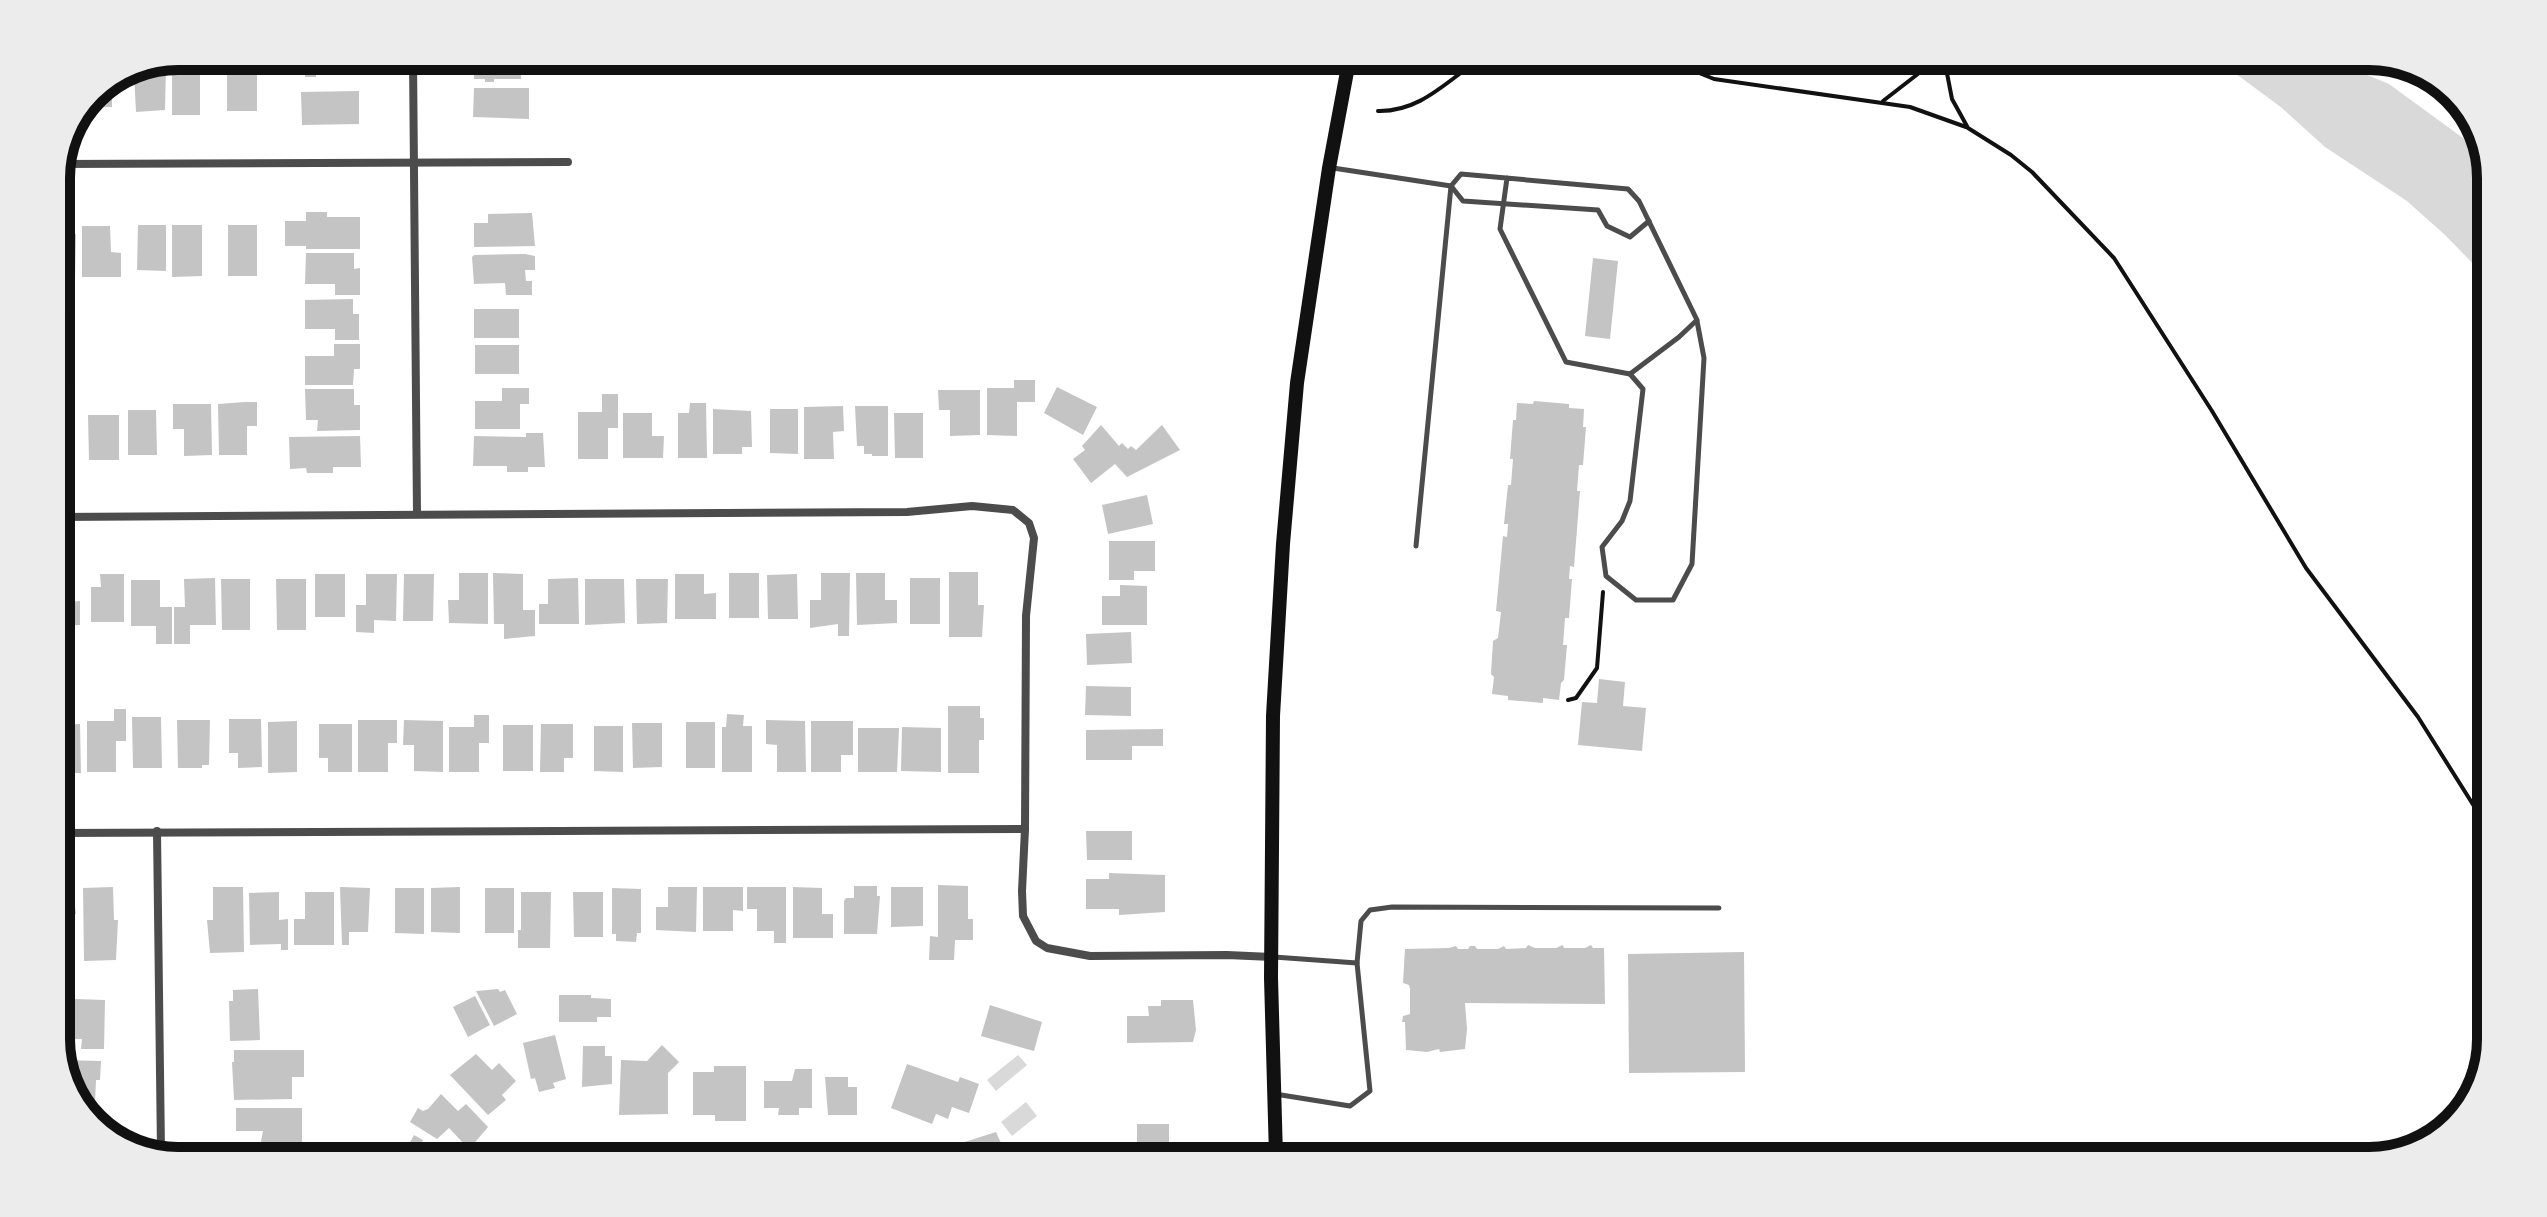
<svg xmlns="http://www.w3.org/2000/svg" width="2547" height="1217" font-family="'Fira Sans Condensed',sans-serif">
  <rect width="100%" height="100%" fill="#fff"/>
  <g fill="#d9d9d9">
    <path d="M2224 65H2344L2389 84 2474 146 2491 170 2490 281 2445 235 2407 201 2325 147 2282 108Z"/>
    <path d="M1018 1055 1027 1065 996 1091 987 1080Z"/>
    <path d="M1026 1102 1037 1116 1012 1136 1001 1122Z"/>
  </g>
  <g fill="#c4c4c4">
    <path d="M305 57H352L353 72H316V77H305Z"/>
    <path d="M473 57H521V79H494V82H485V79H474Z"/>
    <path d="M227 65 257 66V111H227Z"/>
    <path d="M166 66 165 110 136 112 134 74 151 67Z"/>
    <rect x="172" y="66" width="28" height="49"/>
    <path d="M112 83V107H85L92 91Z"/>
    <path d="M474 88H529V119L473 117Z"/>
    <path d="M359 91V124L302 125 301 92Z"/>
    <path d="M306 212H327V217H360V249H306V246H285V221H306Z"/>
    <path d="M532 213 535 246 474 247V223H488V214Z"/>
    <path d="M138 225H166V271L137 270Z"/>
    <path d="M172 225H202V276L172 277Z"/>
    <rect x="228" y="225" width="29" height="51"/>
    <path d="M82 226H110L111 252 121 253V277H82Z"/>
    <path d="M56 234H76L75 280 56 279Z"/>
    <path d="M306 253H354V269L360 268V295H335V284H305Z"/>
    <path d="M525 254 535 256V270H525L526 281H532V295H506L505 283 474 284 472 257 474 255Z"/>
    <path d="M1593 258 1618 261 1610 339 1585 336Z"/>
    <path d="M353 299V314H359V340H335V329H305V300Z"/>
    <rect x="474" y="309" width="45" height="29"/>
    <path d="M334 344H360V369H354L353 385H305V356H334Z"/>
    <rect x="475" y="345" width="44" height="29"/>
    <path d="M1014 380H1035V402H1017V436L987 435V388H1014Z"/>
    <path d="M1057 387 1097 407 1083 435 1044 413Z"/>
    <path d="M502 388H529V404H520V429H475V401H502Z"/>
    <path d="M305 389H354V405H360V430L317 431 318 420H306Z"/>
    <path d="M938 390H980V435L950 436V410H939Z"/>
    <path d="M602 394H618V428H608V459H578V412H602Z"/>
    <path d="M1534 401 1569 404V408L1584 409 1583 427H1586L1583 465H1579L1577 491H1580L1574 567 1570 566 1569 579H1572L1569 618H1565L1563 645H1567L1564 680 1561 683 1559 700 1543 698V703L1508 700V696L1492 694 1494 677 1491 674 1493 641 1498 638 1501 612 1496 611 1503 536 1507 537 1508 524H1504L1508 485H1511L1513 459H1510L1513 420H1516L1517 403 1533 404Z"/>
    <path d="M245 402H257V426H247V455H219L218 404Z"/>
    <path d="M690 403H706L707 458H678V413H689Z"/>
    <path d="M173 404H211L212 455 184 456V429H173Z"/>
    <path d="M843 406 844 431 833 432 834 459H804V407Z"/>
    <path d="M855 406H888V456H872V454H864V446H857Z"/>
    <path d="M713 409 751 411 752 447H742V454H713Z"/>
    <path d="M770 409H798V454L770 453Z"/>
    <path d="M128 410H156L157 455H128Z"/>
    <path d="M56 411H70V451H61V460H56Z"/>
    <path d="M623 413H652V436H664L663 458H623Z"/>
    <path d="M894 413H923V458H895Z"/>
    <path d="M88 415H119V460H89Z"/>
    <path d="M1101 425 1119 446 1122 443 1128 449 1131 446 1136 450 1162 425 1180 450 1127 477 1115 464 1091 483 1073 459 1085 450 1082 446Z"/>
    <path d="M526 433H543L545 467H528V472H507V466H473L474 436 526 437Z"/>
    <path d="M360 436 361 467H333V473H307L306 468 290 469 289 437Z"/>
    <path d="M1147 495 1153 524 1108 534 1102 505Z"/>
    <path d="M1109 541H1155V571H1134V580H1109Z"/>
    <path d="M949 572H978V605H984L982 637H949Z"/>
    <path d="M459 573H488V624L449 623 448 600H459Z"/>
    <path d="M493 573 523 574V610H535V636L504 639V624H494Z"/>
    <rect x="729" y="573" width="30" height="45"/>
    <path d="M821 573H850L849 636H838V624L810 628V600H821Z"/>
    <path d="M856 573H885V600H897V623L857 625Z"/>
    <path d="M100 574H124V622H91V587H101Z"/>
    <rect x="315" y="574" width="30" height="43"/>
    <path d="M366 574H397L396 621 374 620V633L356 632V605H366Z"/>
    <path d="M404 574H434L433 621H403Z"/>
    <path d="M675 574H704V594L716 593V619H675Z"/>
    <path d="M797 574 798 619H768L767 575Z"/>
    <path d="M56 575H70V602L80 601V625L56 626Z"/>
    <path d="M215 578 216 625H190V644H174V607H185L184 579Z"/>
    <path d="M578 578 579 624H539V604H548V579Z"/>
    <rect x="910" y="578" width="30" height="46"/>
    <path d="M221 579H250V630H222Z"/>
    <path d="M276 579H306V630H277Z"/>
    <path d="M585 579H624L625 623 585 625Z"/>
    <path d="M636 579H668L667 623 637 624Z"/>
    <path d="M131 580H160V607H172V644H156V626H131Z"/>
    <path d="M1120 585 1147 586V625H1102V596H1120Z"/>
    <path d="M1131 632 1132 663 1087 665 1086 634Z"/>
    <path d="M1599 679 1625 682 1623 706 1646 708 1642 751 1578 745 1582 702 1597 703Z"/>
    <path d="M1086 686 1131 687V716L1085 715Z"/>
    <path d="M948 706H980V718H984V740H979V773H948Z"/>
    <path d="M114 709H126V741H116V772H87V721H114Z"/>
    <path d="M727 714 744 715 743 726H752V772H722V727H726Z"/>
    <path d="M474 715H489V743H479V772H449V727H474Z"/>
    <path d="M132 717H161L162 768H133Z"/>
    <path d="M229 719H261L262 767 238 768V753H229Z"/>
    <path d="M177 720H210L209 765H202V768H178Z"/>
    <path d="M358 720H397V743H388V772H358Z"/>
    <path d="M404 720 443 721V772L414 771V745H403Z"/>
    <path d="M766 720 805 721 806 772H777V745L766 744Z"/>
    <path d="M297 721V772L268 773V722Z"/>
    <path d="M811 721H853V755H841V772H811Z"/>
    <rect x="686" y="722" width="29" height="46"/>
    <path d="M632 723H662V767L633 768Z"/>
    <path d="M80 724 81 773H57L56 725Z"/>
    <path d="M319 724H352V772H328V758H319Z"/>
    <path d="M541 724H573V758H564V772H540Z"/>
    <rect x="503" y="725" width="30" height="46"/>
    <path d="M594 726H623V772L594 771Z"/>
    <path d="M902 727 941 728V772L901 771Z"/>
    <path d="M858 728H899L897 772H858Z"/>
    <path d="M1163 729V746H1132V760H1086V730Z"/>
    <path d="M1086 831H1132V860H1087Z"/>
    <path d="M1109 873 1165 875V912L1119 915V909H1086V879H1109Z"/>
    <path d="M938 885 968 886V919H973V940H955L954 960H929L930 936 938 937Z"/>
    <path d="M854 886H877V896H880L877 934H844V901L846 898H854Z"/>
    <path d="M113 887 114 920H118L116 960 84 961 83 888Z"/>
    <path d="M213 887H243L244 952 210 953 207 920H213Z"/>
    <path d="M340 887 370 888 368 932H349V945H342Z"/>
    <path d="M460 887V933L431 932V888Z"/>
    <path d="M668 887H697L696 932 656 930V907H668Z"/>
    <path d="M703 887H743V911L733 910V931H703Z"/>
    <path d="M747 887H786V943H774V931H757V909H747Z"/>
    <path d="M793 887 822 888V914H833V938H793Z"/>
    <path d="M891 887H923V926L891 927Z"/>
    <path d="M395 888H424V934L395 933Z"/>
    <rect x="485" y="888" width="29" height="45"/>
    <path d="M612 888 641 889V933H637L636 942 616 941V934H612Z"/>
    <path d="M56 892H73L76 914H73L74 936H56Z"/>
    <path d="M279 892V920L288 919V950H281V944L250 945 249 893Z"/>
    <path d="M305 892H334V945H294V919H305Z"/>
    <path d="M521 892H551L550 948H518V930H521Z"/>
    <path d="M573 892H603V937H574Z"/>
    <path d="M1528 945 1535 948H1556L1563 945 1564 948H1585L1591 945 1593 948H1604L1605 1004 1465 1003 1467 1029 1465 1049 1440 1052 1439 1049 1427 1052 1406 1050 1405 1022H1402L1403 1016 1410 1014V989L1409 985 1403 983 1405 949 1449 948 1456 946 1458 949H1468L1470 946H1475L1477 949H1498L1504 946 1506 949 1526 948Z"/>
    <path d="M1744 952 1745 1072 1629 1073 1628 954Z"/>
    <path d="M258 989 260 1040 230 1041 229 1001H233V990Z"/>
    <path d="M498 989 500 992 505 990 517 1014 494 1026 476 991Z"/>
    <path d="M56 993 75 994V999L105 1000 104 1049H81L82 1039H56Z"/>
    <path d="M559 995H591V998L611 999V1017H597V1022H559Z"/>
    <path d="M475 996 490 1025 468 1037 453 1007Z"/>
    <path d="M1161 1000H1193L1196 1030 1193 1042 1127 1043V1016H1149L1148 1006H1161Z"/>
    <path d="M990 1005 1042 1022 1034 1051 981 1036Z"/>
    <path d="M555 1035 566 1079 553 1083 555 1088 539 1092 535 1078 531 1079 523 1043Z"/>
    <path d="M662 1045 679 1062 668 1073V1114L619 1115 621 1060 647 1061Z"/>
    <path d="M583 1046H605V1056H612V1084L582 1087Z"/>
    <path d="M234 1050H304V1077H292V1099L234 1100 232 1062H234Z"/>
    <path d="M476 1054 492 1070 499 1063 516 1081 502 1095 506 1100 488 1115 450 1075Z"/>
    <path d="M61 1060 101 1061 100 1080H96L95 1103 75 1102Z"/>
    <path d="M907 1064 958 1082 960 1077 979 1084 969 1113 952 1107 948 1119 936 1114 932 1124 891 1108Z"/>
    <path d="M714 1066H746V1121H715V1115H693V1072H714Z"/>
    <path d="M795 1069H812V1108H799V1115H778L779 1108H764V1081H792Z"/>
    <path d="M825 1077H848V1087H857V1115H828Z"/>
    <path d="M441 1094 458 1111 466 1104 488 1127 471 1147H467L449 1128 437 1139 410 1122 418 1108 423 1111 428 1109Z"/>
    <path d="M236 1108H302V1144H295V1152H259L263 1131H236Z"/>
    <rect x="1137" y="1124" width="32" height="32"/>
    <path d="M996 1132 1001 1143 995 1145 999 1155H962L958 1144Z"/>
    <path d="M414 1135 423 1140 422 1142 442 1153H404Z"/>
  </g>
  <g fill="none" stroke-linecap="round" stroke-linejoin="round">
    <g stroke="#111" stroke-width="4">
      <path d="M1672 62 1714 79 1910 107 1966 127"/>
      <path d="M1945 63 1952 99 1968 128 2011 155 2032 172 2114 258 2212 411 2306 568 2418 717 2484 822"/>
      <path d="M1883 101 1932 63"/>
      <path d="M1378 111C1419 112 1445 83 1477 61"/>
      <path d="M1568 700 1576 698 1597 668 1603 592"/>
    </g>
    <g stroke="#4c4c4c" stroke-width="5">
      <path d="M1333 168 1451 186 1463 201 1598 210 1607 226 1630 237 1649 221"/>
      <path d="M1630 374 1643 389 1630 501 1622 521 1602 547 1606 576 1636 600H1673L1692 564 1704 358 1697 321"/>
      <path d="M1416 546 1451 186 1461 174 1628 189 1639 201 1697 320 1679 337 1630 374 1566 362 1500 229 1507 178"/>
      <path d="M1274 957 1357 963"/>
      <path d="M1275 1094 1350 1106 1370 1091 1357 963 1361 921 1370 910 1392 907 1719 908"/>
    </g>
    <g stroke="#4c4c4c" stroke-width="8">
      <path d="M413 57 417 514"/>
      <path d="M59 164 568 162"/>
      <path d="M56 517 907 512 972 506 1013 510 1029 523 1034 538 1026 616 1025 829 1022 891 1023 916 1036 941 1047 948 1090 956 1227 955 1272 957"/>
      <path d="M157 831 161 1152"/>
      <path d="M56 833 1025 829"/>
    </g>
    <path stroke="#111" stroke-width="14" d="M1276 1156 1271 978 1273 716 1283 544 1297 383 1329 168 1349 61"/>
  </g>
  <path d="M0 0H2547V1217H0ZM178 70H2369A108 108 0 0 1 2477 178V1039A108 108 0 0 1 2369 1147H178A108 108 0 0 1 70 1039V178A108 108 0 0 1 178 70Z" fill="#ececec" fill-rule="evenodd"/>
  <path fill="none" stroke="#111" stroke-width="10" d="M178 70H2369A108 108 0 0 1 2477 178V1039A108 108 0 0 1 2369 1147H178A108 108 0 0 1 70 1039V178A108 108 0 0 1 178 70Z"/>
</svg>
